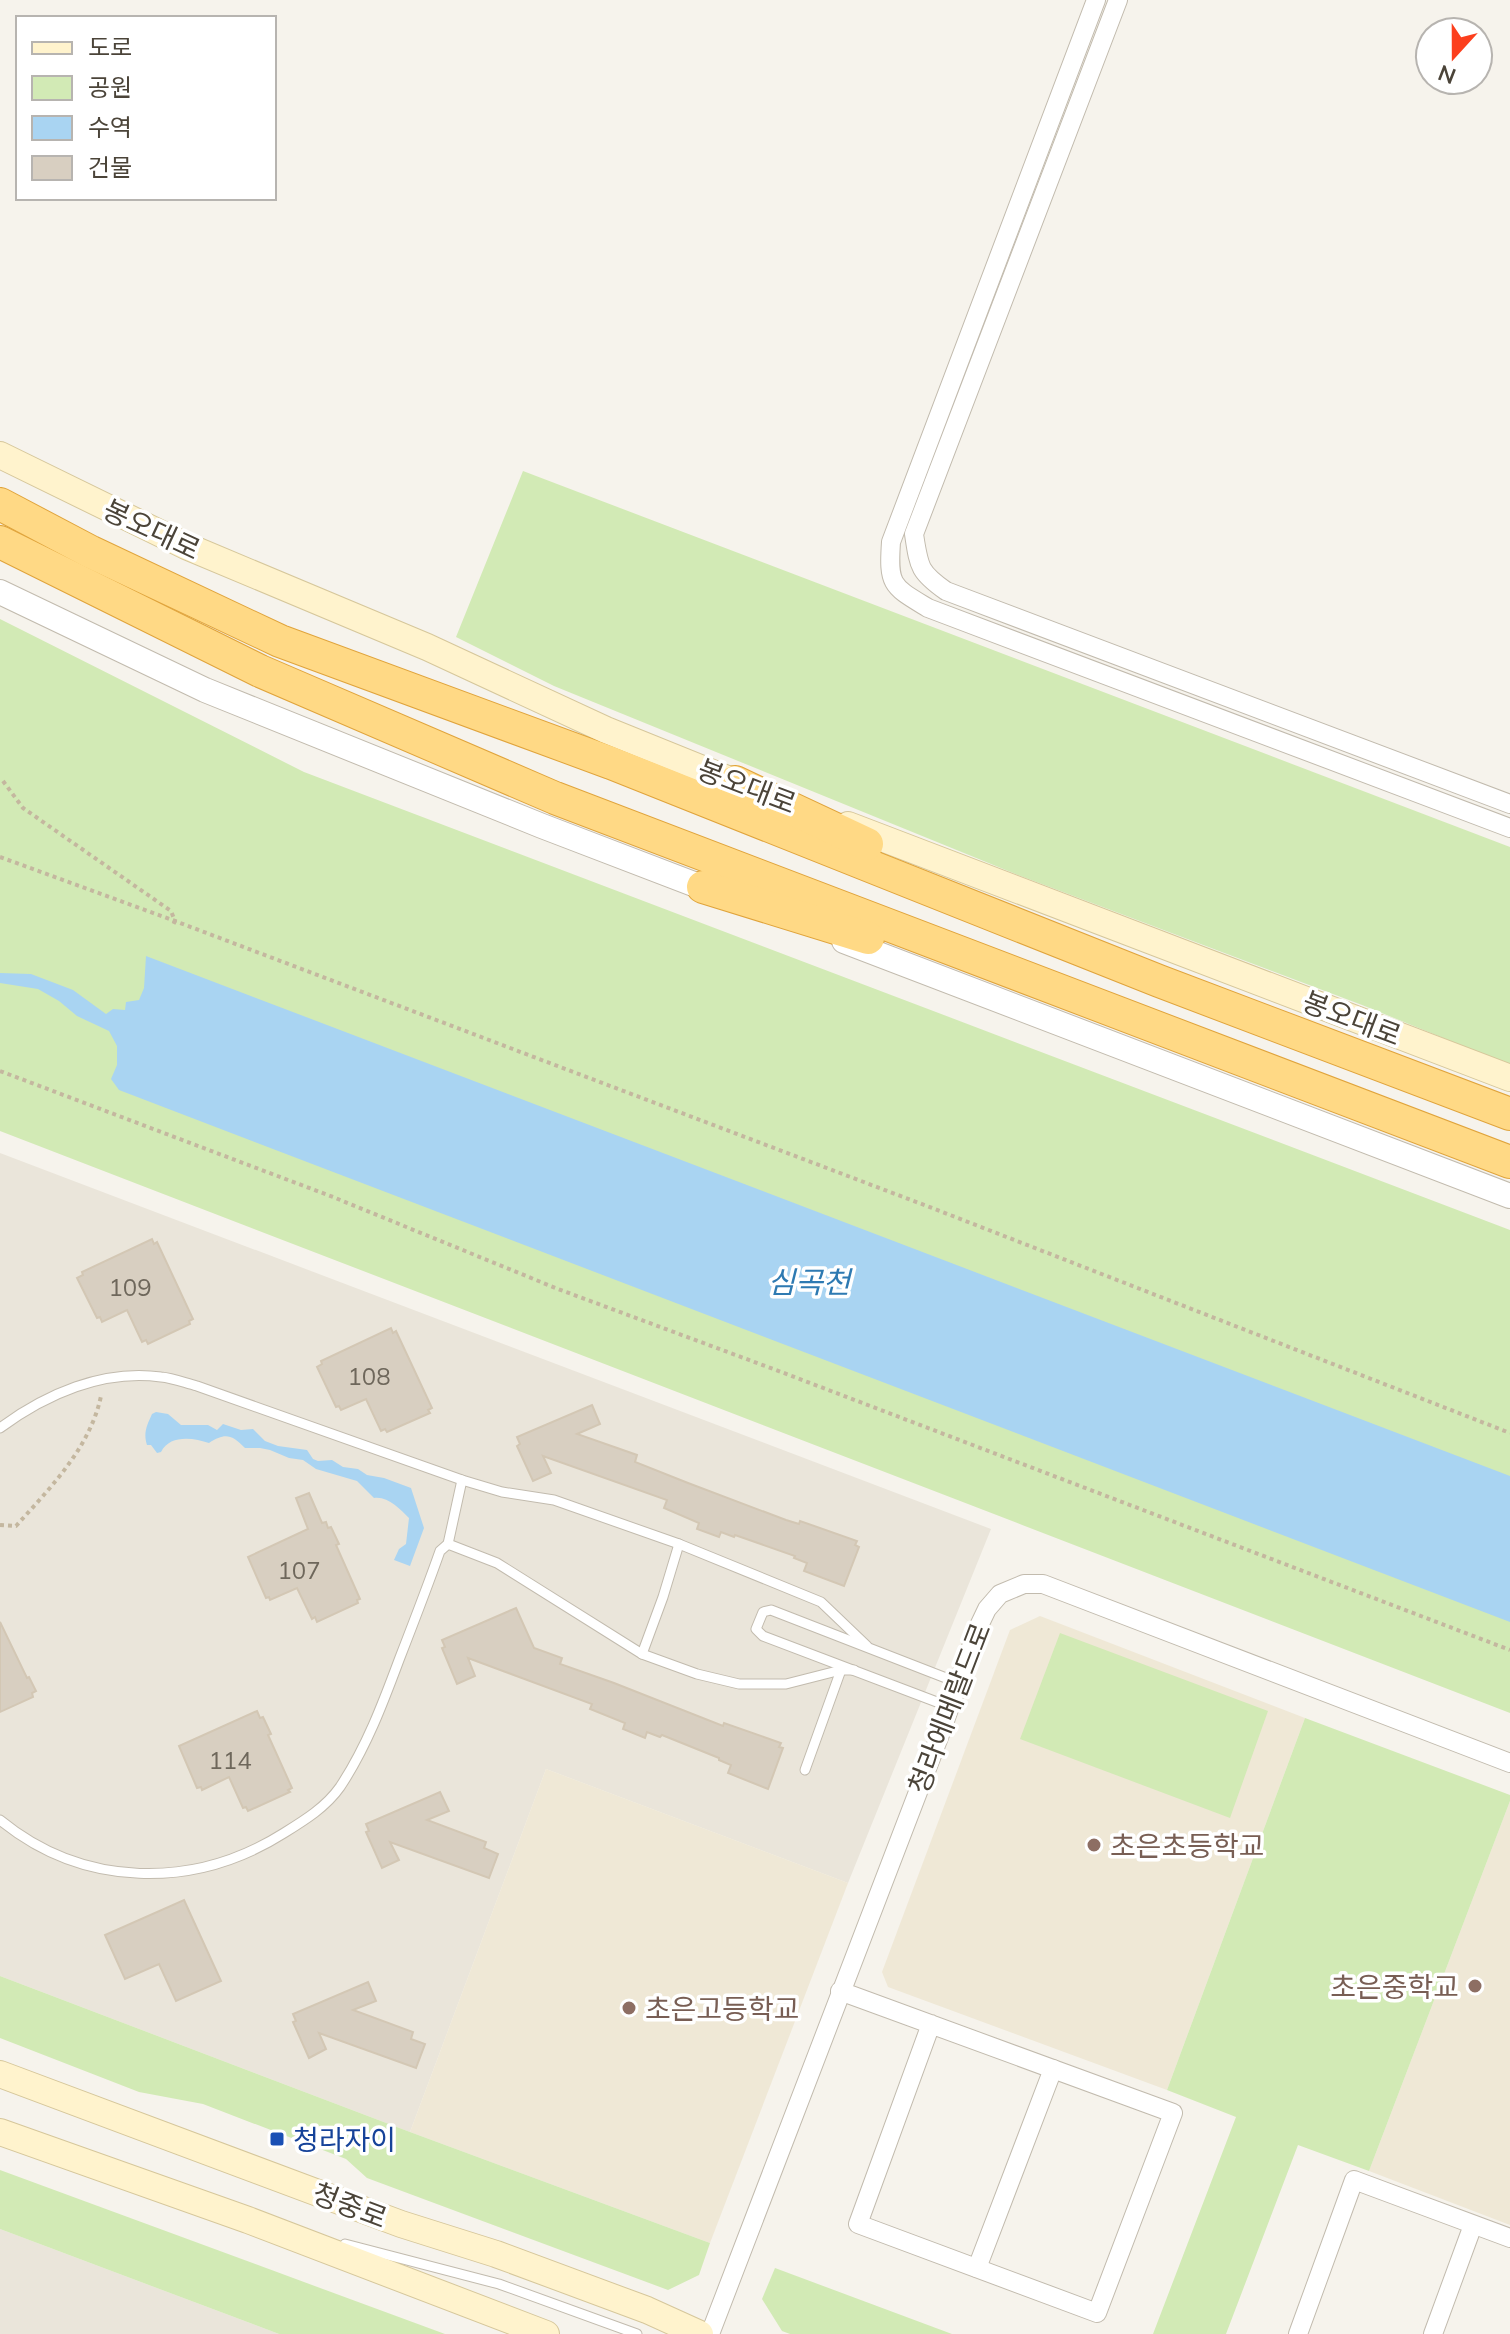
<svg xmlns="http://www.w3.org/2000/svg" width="1510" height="2334" font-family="Mulish,'Noto Sans KR',sans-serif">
  <rect width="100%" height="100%" fill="#f6f3ec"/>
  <g fill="#eae5da">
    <path d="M0 1153 991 1529 848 1883 546 1769 410 2132 0 1976Z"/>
    <path d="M0 2229 279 2334H0Z"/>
  </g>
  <g fill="#efe8d6">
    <path d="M1040 1616 1305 1718 1167 2090 888 1987 882 1972 1010 1630Z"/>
    <path d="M546 1769 848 1883 710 2243 410 2132Z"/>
    <path d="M1510 1801V2225L1369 2171Z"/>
  </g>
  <g fill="#d2eab5">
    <path d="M523 471 1510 847V1065L1362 1005 1018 875 554 686 456 637Z"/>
    <path d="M0 619 304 772 1510 1230V1713L0 1131Z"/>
    <path d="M1060 1633 1268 1711 1230 1818 1020 1739Z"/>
    <path d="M1305 1718 1510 1795V1801L1369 2171 1298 2145 1226 2334H1153L1236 2117 1167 2090Z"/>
    <path d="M0 1976 410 2132 710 2243 699 2275 668 2290 367 2178 346 2159 203 2104 139 2092 0 2038Z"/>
    <path d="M0 2170 445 2334H279L0 2229Z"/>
    <path d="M775 2268 952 2334H790L782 2331 762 2299Z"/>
  </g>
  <g fill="#a9d4f2">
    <path d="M146 956 1510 1476V1622L119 1090 111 1079 117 1065V1046L109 1031 77 1016 59 1001 38 989 0 983V973L31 974 73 990 106 1014 113 1009 125 1010 126 1002 139 1000 144 988Z"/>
    <path d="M156 1412 168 1414 181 1425H208L217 1430 223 1424 241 1430 253 1429 265 1441 278 1446 307 1450 313 1459 318 1461 332 1460 343 1467 358 1469 367 1475 384 1478 411 1488 424 1528 410 1566 394 1560 399 1549 406 1544 409 1518C400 1509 388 1496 374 1498L357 1481 316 1469 303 1460 289 1458 270 1450 260 1448H245C231 1434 225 1433 209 1443 194 1438 170 1434 161 1452L157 1453 151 1445H147C143 1433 147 1425 152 1414Z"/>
  </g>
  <g fill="#d8cfc1" stroke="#d3c7b4" stroke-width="2">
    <path d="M152 1239 154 1244 157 1242 193 1319 189 1321 190 1324 148 1344 146 1340 142 1342 127 1310 102 1322 100 1317 97 1318 77 1278 83 1275 82 1272Z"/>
    <path d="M391 1328 393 1333 396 1331 432 1408 428 1410 430 1413 387 1432 385 1429 381 1431 366 1399 341 1410 339 1406 336 1407 317 1367 322 1364 321 1361Z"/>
    <path d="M592 1405 600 1424 577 1434 637 1455 635 1462 688 1483 786 1520 799 1524 800 1521 857 1541 855 1545 859 1547 844 1586 804 1571 807 1563 794 1558 795 1556 735 1535 734 1537 721 1532 719 1537 697 1529 699 1523 664 1508 667 1500 543 1456 551 1473 533 1481 517 1446 520 1444 517 1437Z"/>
    <path d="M309 1493 322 1523 326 1522 328 1528 331 1527 339 1544 336 1545 360 1599 357 1600 358 1603 317 1622 315 1617 312 1619 297 1588 270 1600 269 1597 266 1598 248 1557 308 1529 296 1498Z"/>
    <path d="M516 1608 534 1648 562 1658 560 1664 614 1683 723 1726 724 1723 781 1743 779 1747 783 1748 768 1789 728 1773 731 1765 719 1760V1758L662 1735 660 1737 647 1732 645 1738 623 1729 625 1723 590 1709 592 1704 468 1658 475 1676 457 1684 442 1648 445 1647 442 1640Z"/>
    <path d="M0 1622 27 1678 29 1677 36 1691 32 1693 33 1697 0 1712Z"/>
    <path d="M257 1711 260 1718 263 1717 271 1734 268 1735 292 1788 288 1790 290 1792 248 1811 246 1807 243 1808 229 1777 202 1790 201 1787 197 1788 179 1746Z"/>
    <path d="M440 1792 449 1811 427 1820 486 1842 484 1848 498 1854 489 1878 390 1842 399 1860 382 1868 366 1832 369 1831 366 1824Z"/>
    <path d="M184 1900 221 1981 176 2001 159 1964 125 1979 105 1935Z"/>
    <path d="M368 1982 376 2001 353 2010 413 2032 411 2039 425 2044 416 2068 319 2033 326 2049 309 2058 293 2022 296 2021 293 2014Z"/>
  </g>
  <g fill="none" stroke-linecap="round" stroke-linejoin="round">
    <defs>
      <g id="service">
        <path d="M0 1428C46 1394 103 1369 161 1377 173 1378 185 1383 197 1386L462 1480 502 1492 554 1500 679 1544 821 1602 867 1646"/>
        <path d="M448 1544 462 1480"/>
        <path d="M642 1654 663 1597 679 1544"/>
        <path d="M950 1707 763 1636 756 1629 763 1612 771 1610 946 1678 956 1685"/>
        <path d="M805 1770 841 1670"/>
        <path d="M0 1820C83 1888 194 1890 284 1833 305 1820 326 1807 340 1787 366 1748 383 1703 399 1660 413 1624 427 1588 440 1551L448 1544 497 1563 642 1654 697 1674 739 1684H786L841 1670H854"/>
        <path d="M345 2244 499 2284 637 2334"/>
      </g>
      <g id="minor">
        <path d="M1096 0 891 542C888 586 892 586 928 608L1510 828"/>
        <path d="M1118 0 914 534C919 567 919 572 946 591L1510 804"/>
        <path d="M840 1991 1173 2113 1097 2313 858 2224 931 2024"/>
        <path d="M977 2268 1053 2069"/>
        <path d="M710 2334 941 1732 977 1630 987 1609 1000 1594 1024 1584H1043L1510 1763"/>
        <path d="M1298 2334 1354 2180 1510 2238"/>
        <path d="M1433 2334 1473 2225"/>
      </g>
      <g id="tertiary">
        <path d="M0 592 205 690 542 826 717 893"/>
        <path d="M844 941 1510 1196"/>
      </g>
      <g id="secondary">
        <path d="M0 455 186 546 427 647 606 730 752 789"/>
        <path d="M848 825 1510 1078"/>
        <path d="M0 2074 401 2224 496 2254 647 2310 700 2334"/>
        <path d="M0 2132 248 2220 546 2334"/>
      </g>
      <g id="trunk">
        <path d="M0 504 91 552 280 641 611 763 1159 981 1510 1114"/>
        <path d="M0 542 260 671 555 798 1510 1162"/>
        <path d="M735 782 867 844"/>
        <path d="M703 887 868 938"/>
      </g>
    </defs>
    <use href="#service" stroke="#c2bbae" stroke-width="11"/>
    <use href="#minor" stroke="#c2bbae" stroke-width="20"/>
    <use href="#tertiary" stroke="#c2bbae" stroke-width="26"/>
    <use href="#secondary" stroke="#d6c79b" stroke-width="28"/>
    <use href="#trunk" stroke="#e0a43c" stroke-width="34"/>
    <g stroke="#c4b79f" stroke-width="4" stroke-dasharray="4 4" stroke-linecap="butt">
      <path d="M3 781 23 808 171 911 175 921 172 927"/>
      <path d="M0 857 175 921 927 1206 1510 1433"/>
      <path d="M0 1071 333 1197 558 1289 776 1370 1510 1650"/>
      <path d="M0 1525 16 1526C50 1488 90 1448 101 1396"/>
    </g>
    <use href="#service" stroke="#fff" stroke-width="9"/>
    <use href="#minor" stroke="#fff" stroke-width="18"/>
    <use href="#tertiary" stroke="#fff" stroke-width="24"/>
    <use href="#secondary" stroke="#fff3cd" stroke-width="26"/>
    <use href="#trunk" stroke="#ffd985" stroke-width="32"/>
  </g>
  <g fill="#8d6e63" stroke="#fff" stroke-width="3">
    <circle cx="1094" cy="1845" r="8"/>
    <circle cx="1475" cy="1986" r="8"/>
    <circle cx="629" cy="2008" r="8"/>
  </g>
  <rect fill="#1a4fb4" stroke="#fff" stroke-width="3" x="269" y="2131" width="16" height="16" rx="4"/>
  <g text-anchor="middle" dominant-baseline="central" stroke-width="7" stroke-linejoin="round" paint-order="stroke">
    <g font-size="24" fill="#6e675b">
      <text x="130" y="1287">109</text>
      <text x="369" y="1376">108</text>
      <text x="299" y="1570">107</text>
      <text x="230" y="1760">114</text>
    </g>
    <g font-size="28" fill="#4b4439" stroke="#fff">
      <text transform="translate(152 529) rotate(25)">봉오대로</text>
      <text transform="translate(747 786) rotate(21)">봉오대로</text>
      <text transform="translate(1352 1018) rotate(21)">봉오대로</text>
      <text transform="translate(949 1708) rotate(-69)">청라에메랄드로</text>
      <text transform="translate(350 2205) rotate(21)">청중로</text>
    </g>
    <g font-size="28" fill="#785e54" stroke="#fff" text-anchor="start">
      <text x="1110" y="1845">초은초등학교</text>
      <text x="1459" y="1986" text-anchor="end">초은중학교</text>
      <text x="645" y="2008">초은고등학교</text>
    </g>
    <g font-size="28" fill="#164399" stroke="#fff" text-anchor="start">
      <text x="293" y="2139">청라자이</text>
    </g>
    <g font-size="30" font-style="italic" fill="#2e7ab2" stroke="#fff">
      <text x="809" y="1282">심곡천</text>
    </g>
  </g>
  <rect x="16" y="16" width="260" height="184" fill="#ffffff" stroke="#b7b4b0" stroke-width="2"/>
  <rect x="32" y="42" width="40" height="12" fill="#fff3cd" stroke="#b7b4b0" stroke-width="2"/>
  <text x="88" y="56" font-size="24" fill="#4b4439">도로</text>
  <rect x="32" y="76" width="40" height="24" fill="#d2eab5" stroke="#b7b4b0" stroke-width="2"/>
  <text x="88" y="96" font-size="24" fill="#4b4439">공원</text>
  <rect x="32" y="116" width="40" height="24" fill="#a9d4f2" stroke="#b7b4b0" stroke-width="2"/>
  <text x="88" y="136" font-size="24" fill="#4b4439">수역</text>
  <rect x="32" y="156" width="40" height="24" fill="#d8cfc1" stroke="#b7b4b0" stroke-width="2"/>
  <text x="88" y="176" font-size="24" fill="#4b4439">건물</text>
  <g transform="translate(1454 56) rotate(201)"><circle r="38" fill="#ffffff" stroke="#b7b4b0" stroke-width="2"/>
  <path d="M0-6L14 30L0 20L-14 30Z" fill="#fc3f1d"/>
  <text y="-12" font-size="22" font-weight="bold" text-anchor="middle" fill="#4b4439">N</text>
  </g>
</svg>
